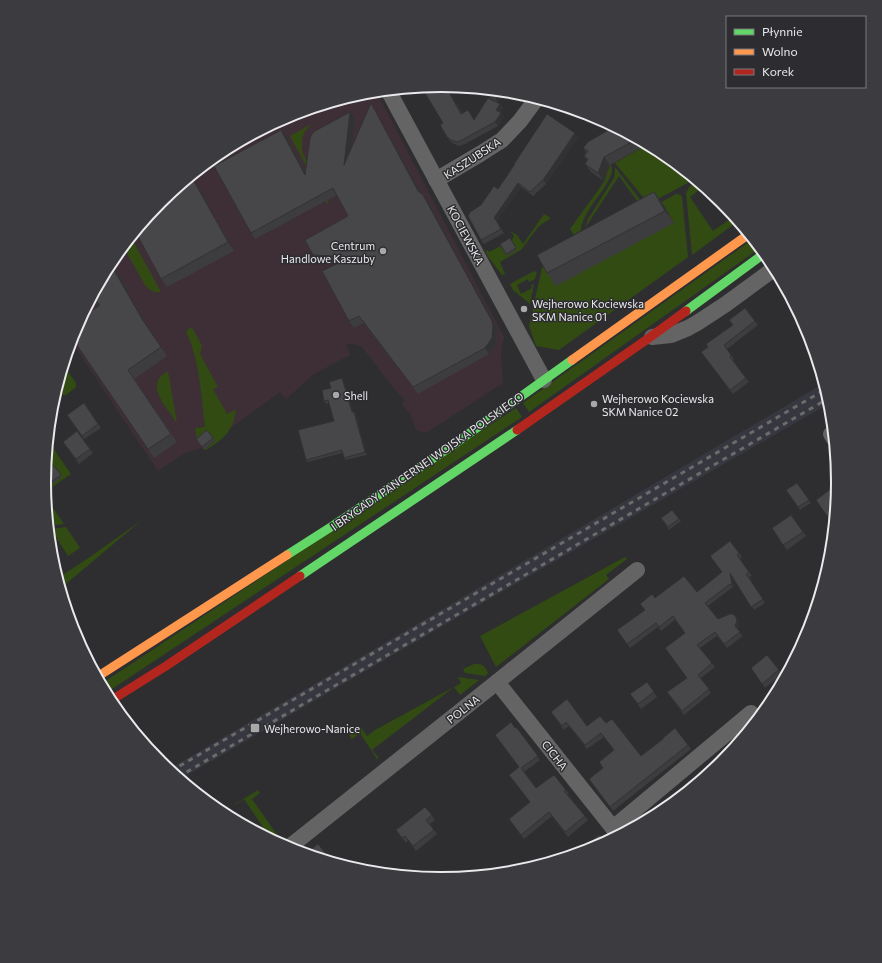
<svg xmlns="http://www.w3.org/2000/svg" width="882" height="963" font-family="Commissioner,sans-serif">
  <rect width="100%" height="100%" fill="#2e2e30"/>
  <path fill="#3e2f37" d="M376 91 504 337 501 353 503 383 426 433 416 430 411 415 401 403 405 401 388 381 362 347 354 344H346L350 355 314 374 286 399 280 392 205 447 185 453 158 471 71 341 74 329 111 261 160 201 221 151 278 121 279 123 307 109 364 92Z"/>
  <path fill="#36373f" d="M824 383 830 403 436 630 181 779 169 769 429 617Z"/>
  <g fill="#314b13">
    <path d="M311 124 304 133 302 139V152L329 203 327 204 290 136Z"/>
    <path d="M648 144 662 152 695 179 656 200 646 199 643 197 615 163Z"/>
    <path d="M609 161C611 164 612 167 612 171 611 177 607 183 604 188 596 200 582 216 581 230L574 235 570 229 604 182 608 169Z"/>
    <path d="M615 167 641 201 640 205 619 176 585 228 588 219 614 178 615 173Z"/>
    <path d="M698 182 704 186 690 197 713 231 735 216 738 221 692 255 686 193 690 186Z"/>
    <path d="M676 194H678L682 196 688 257 559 350 536 346 529 326 542 268 544 266 556 285 673 223 663 205 650 208Z"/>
    <path d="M544 214 551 218 539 226 521 250 500 262 505 274 502 275 489 258 485 251 488 250 489 252 512 240 514 236 510 231 517 235 523 244Z"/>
    <path d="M131 237 161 292C155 293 149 290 145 285L123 246Z"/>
    <path d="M753 239 760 248 529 412 523 403Z"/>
    <path d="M534 271 537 272 535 279 529 282 528 279 517 285 521 294 532 288 531 285 534 284 530 304 513 290 510 284Z"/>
    <path d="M189 328H191L193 329 202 346 200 354 218 387 213 389 227 414 236 409C234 430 223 440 206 450H204L215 441H197L195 428 205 427C201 396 200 360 186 332Z"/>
    <path d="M63 365 76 383V387L66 395H63L57 386Z"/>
    <path d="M168 371 177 423C170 412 149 390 160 377 162 375 166 373 168 371Z"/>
    <path d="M516 408 522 417 106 693 101 684Z"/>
    <path d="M48 441 71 474 45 492 44 481 45 471 53 465 47 456Z"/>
    <path d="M45 496 64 524 48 526Z"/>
    <path d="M142 520 61 588 58 578 87 559Z"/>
    <path d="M66 527 80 548 68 556 51 529Z"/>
    <path d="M625 557 627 559 606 575 609 579 496 667 480 636Z"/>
    <path d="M474 664C481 663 485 666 488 673L485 676 465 673 463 669Z"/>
    <path d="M458 677 479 680 460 695 454 687 372 750 379 758 377 759 360 733 352 739 349 735 361 727 367 736 375 730 454 687 461 683Z"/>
    <path d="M258 790 260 793 252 799 285 846 271 839 244 799 235 805V804Z"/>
  </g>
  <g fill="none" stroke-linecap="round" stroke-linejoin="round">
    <g stroke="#646465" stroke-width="16">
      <path d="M388 90 544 380"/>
      <path d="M436 180 480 154 502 140 520 121 537 98"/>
      <path d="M652 337 671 335 688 328 697 323 726 304 775 268"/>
      <path d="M831 434 834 439"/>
      <path d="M497 682 613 828 620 834"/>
      <path d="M613 828 751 713"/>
      <path d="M288 848 497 682 637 570"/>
    </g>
    <g stroke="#63d668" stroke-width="9">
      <path d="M686 311 765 253"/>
      <path d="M287 555 334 525 453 445 572 360"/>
      <path d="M300 576 517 430"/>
    </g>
    <g stroke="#ff974d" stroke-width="9">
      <path d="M572 360 749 234"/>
      <path d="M97 677 287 555"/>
    </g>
    <g stroke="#b3261e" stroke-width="9">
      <path d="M517 430 649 338 686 311"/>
      <path d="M110 701 166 666 300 576"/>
    </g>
    <g stroke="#6b6b6c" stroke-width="3" stroke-dasharray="5 5" stroke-linecap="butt">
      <path d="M171 771 826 389"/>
      <path d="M178 777 829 398"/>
    </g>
  </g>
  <g fill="#3d3d3f">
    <path d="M446 87 462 113 471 114 474 120 500 104 503 108 500 112 504 117 498 126 465 144 459 146 454 144 450 141 447 137 443 123Z"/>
    <path d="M480 88 506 91 498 103 482 92Z"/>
    <path d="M375 110 420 192 423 195 428 201 497 328V332L496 345 489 354 418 394 364 323 354 328 349 321 339 263 318 262 313 255 348 216 337 195 255 239 251 233 281 130 286 136 306 173 355 119 352 148Z"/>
    <path d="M615 126 648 144 610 165 604 181 591 172 585 164 587 160 584 156 586 152 583 148Z"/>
    <path d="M578 137 546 184 533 196 521 187 497 221 504 233 484 244 481 240V205L498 189 514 165V164Z"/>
    <path d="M197 185 234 251 167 287 161 279Z"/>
    <path d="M654 192 663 204 674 223 556 286 547 273Z"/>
    <path d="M708 194 722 201 728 208 726 209 724 206 719 210Z"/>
    <path d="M510 238 517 250 507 256 500 244Z"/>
    <path d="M111 261 148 328 167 356 134 379 177 442 154 458 148 449 99 306 92 297Z"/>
    <path d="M745 308 758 325 727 349 734 359 733 360 749 382 733 394 704 356 708 347 733 325Z"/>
    <path d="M344 381 353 412H354L356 414 367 455 345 460 344 458 342 453 308 462 306 460 334 421 329 403 326 404 324 401 331 388Z"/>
    <path d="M84 403 101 428 84 439 67 415Z"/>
    <path d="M207 430 215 441 204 450 196 439Z"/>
    <path d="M77 431 93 453 79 464 63 442Z"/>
    <path d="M54 466 62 477 53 484 45 472Z"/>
    <path d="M797 483 811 503 800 510 786 490Z"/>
    <path d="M837 495 835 516 830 520 816 500Z"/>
    <path d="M672 510 681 521 669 530 661 518Z"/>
    <path d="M791 515 806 536 787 550 772 528Z"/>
    <path d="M730 541 742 557 739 559 752 576 749 577 765 603 754 610 732 577 734 590 733 587 708 606 718 619 739 621V625L738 630 743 636 727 648 717 636 700 648 715 667 701 678 711 693 684 715 667 692 687 678 685 633 675 620 661 631 658 627 630 648 617 630 645 610 655 598 697 592 722 572Z"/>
    <path d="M767 655 782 674 775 680 765 688 751 668Z"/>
    <path d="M647 682 657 697 641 709 630 694Z"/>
    <path d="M551 712 587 726 606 723 641 756 663 739 675 728 691 749 613 811 589 779 603 768 614 750 604 737 587 749 569 726 564 730Z"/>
    <path d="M516 727 540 760 524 772 536 788 554 775 569 794 568 795 588 820 568 837 552 816 524 839 509 819 530 803 519 767 515 728Z"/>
    <path d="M425 807 435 820 430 824 437 834 416 851 408 840 406 843 399 834Z"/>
    <path d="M318 844 332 861 306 853Z"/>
  </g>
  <g fill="#323233">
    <path d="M445 85 446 87 464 118 461 114Z"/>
    <path d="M501 90 506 91 498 103 496 99Z"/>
    <path d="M371 103 375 110 423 197 418 191Z"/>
    <path d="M500 104 503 108 499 114 496 110Z"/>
    <path d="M350 112 355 119 349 172 344 165Z"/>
    <path d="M501 113 504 117 498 126 495 122Z"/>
    <path d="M281 130 286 136 310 181 305 175Z"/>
    <path d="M575 133 578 137 546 184 543 180Z"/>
    <path d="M604 157 610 165 604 181 598 173Z"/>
    <path d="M191 176 197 185 234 251 228 242Z"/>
    <path d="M518 183 521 187 497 221 504 233 494 218Z"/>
    <path d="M654 192 663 204 674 223 665 211Z"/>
    <path d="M423 195 428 201 497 328V332L496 345 489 354 485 348Z"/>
    <path d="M111 261 148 328 167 356 142 319 110 263Z"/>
    <path d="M342 378 344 381 354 415 352 412Z"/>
    <path d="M354 412 356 414 367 455 365 452Z"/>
    <path d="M730 573 732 577 734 590 732 586Z"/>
    <path d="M736 617 739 621V625L738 630 735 626Z"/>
  </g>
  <g fill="#474749" stroke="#323233">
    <path d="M440 85H445L461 114 468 110 474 120 488 98 500 104 496 110 501 113 495 122 462 140 457 142 451 140 447 137 440 125 443 123 425 93Z"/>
    <path d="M480 88 501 90 496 99Z"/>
    <path d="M371 103 418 191 423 195 492 321 493 325 492 338 485 348 413 387 359 316 349 321 322 271 351 257 313 255 305 240 348 216 333 188 251 233 214 166 281 130 305 175 310 138 312 134 315 131 350 112 344 165Z"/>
    <path d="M547 114 575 133 543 180 530 192 518 183 494 218 496 220 501 229 481 240 468 216 470 212 481 205 494 186 498 189 515 164H514Z"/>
    <path d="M615 126 637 139 604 157 598 173 585 164 588 159 584 156 588 151 583 148 588 142Z"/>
    <path d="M191 176 228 242 161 279 135 231 160 201 188 178Z"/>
    <path d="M654 192 665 211 547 273 537 255Z"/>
    <path d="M711 192 722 201 726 206 725 207 722 203 718 207 708 194Z"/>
    <path d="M510 238 516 248 506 254 500 244Z"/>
    <path d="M110 263 142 319 161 347 128 370 171 434 148 449 72 338 74 329 80 319 100 305 92 296Z"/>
    <path d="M745 308 755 321 724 345 731 355 730 357 746 378 730 390 701 352 708 347 706 344 733 325 729 320Z"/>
    <path d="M342 378 352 412H354L365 452 344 458 342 450 306 460 298 430 334 421 328 400 324 401 322 390 331 388 329 382Z"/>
    <path d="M84 403 98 424 82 436 67 415Z"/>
    <path d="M207 430 213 438 202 447 196 439Z"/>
    <path d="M77 431 90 449 76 459 63 442Z"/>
    <path d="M54 466 61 475 51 482 45 472Z"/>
    <path d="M797 483 809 500 798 507 786 490Z"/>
    <path d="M832 488 837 495 835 509 827 516 816 500Z"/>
    <path d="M672 510 679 519 668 527 661 518Z"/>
    <path d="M791 515 803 532 783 545 772 528Z"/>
    <path d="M833 534 832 544 826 539Z"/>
    <path d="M730 541 739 553 737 555 749 572 746 574 763 599 751 607 730 573 732 586 730 584 705 603 718 619 730 614H733L736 617 737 621 735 626 740 632 724 644 715 632 697 645 712 663 698 675 709 689 682 711 667 692 687 678 665 648 685 633 673 616 659 627 656 623 627 644 617 630 645 610 640 604 652 594 655 598 684 576 697 592 722 572 710 556Z"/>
    <path d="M767 655 779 670 772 675V676L762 684 751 668Z"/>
    <path d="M647 682 654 692 638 704 630 694Z"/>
    <path d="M567 699 587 726 600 716 606 723 612 719 641 756 663 739V738L675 728 688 745 610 807 589 779 603 768 599 762 614 750 601 733 585 745 566 722 562 726 551 712Z"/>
    <path d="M511 722 515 728 516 727 538 756 521 768 536 788 554 775 566 790 564 791 585 816 565 832 549 812 521 835 509 819 530 802 509 775 519 767 495 735Z"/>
    <path d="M425 807 432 815 426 820 434 830 413 846 405 836 402 838 396 830Z"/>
    <path d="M599 835 605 842 593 848 575 854Z"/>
    <path d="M318 844 329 858 326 860 306 853Z"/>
  </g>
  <g fill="#a8a8aa" stroke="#2d2d31" stroke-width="1.5">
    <circle cx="383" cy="251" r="4"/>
    <circle cx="524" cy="309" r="4"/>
    <circle cx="336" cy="395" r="4"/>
    <circle cx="594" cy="404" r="4"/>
    <rect x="250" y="723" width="10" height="10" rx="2"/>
  </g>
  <g text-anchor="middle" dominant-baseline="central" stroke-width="3" stroke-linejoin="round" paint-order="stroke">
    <g font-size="11" fill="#eaeaec" stroke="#2d2d31">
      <text transform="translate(472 158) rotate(-33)">KASZUBSKA</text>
      <text transform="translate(466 235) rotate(62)">KOCIEWSKA</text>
      <text transform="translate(427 461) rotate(-35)">I BRYGADY PANCERNEJ WOJSKA POLSKIEGO</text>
      <text transform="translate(463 709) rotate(-38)">POLNA</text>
      <text transform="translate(555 755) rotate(52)">CICHA</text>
    </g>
    <g font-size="11" fill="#eaeaec" stroke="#2d2d31" text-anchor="start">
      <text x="375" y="245" text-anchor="end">Centrum<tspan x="375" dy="13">Handlowe Kaszuby</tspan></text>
      <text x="532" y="303">Wejherowo Kociewska<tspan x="532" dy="13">SKM Nanice 01</tspan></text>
      <text x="344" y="395">Shell</text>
      <text x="602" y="398">Wejherowo Kociewska<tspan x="602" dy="13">SKM Nanice 02</tspan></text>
      <text x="264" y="728">Wejherowo-Nanice</text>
    </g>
  </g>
  <path d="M0 0H882V963H0ZM51 482a390 390 0 1 1 780 0a390 390 0 1 1-780 0Z" fill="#3c3c40" fill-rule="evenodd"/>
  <path fill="none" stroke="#eaeaec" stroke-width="2" d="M51 482a390 390 0 1 1 780 0a390 390 0 1 1-780 0Z"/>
  <rect x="726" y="16" width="140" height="72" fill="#2d2d31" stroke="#79797c"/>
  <rect x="734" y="29" width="20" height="6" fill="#63d668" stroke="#79797c"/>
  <text x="762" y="36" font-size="12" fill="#eaeaec">Płynnie</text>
  <rect x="734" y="49" width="20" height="6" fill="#ff974d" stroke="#79797c"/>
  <text x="762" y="56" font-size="12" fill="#eaeaec">Wolno</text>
  <rect x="734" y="69" width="20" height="6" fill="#b3261e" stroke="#79797c"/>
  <text x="762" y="76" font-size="12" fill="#eaeaec">Korek</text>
</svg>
